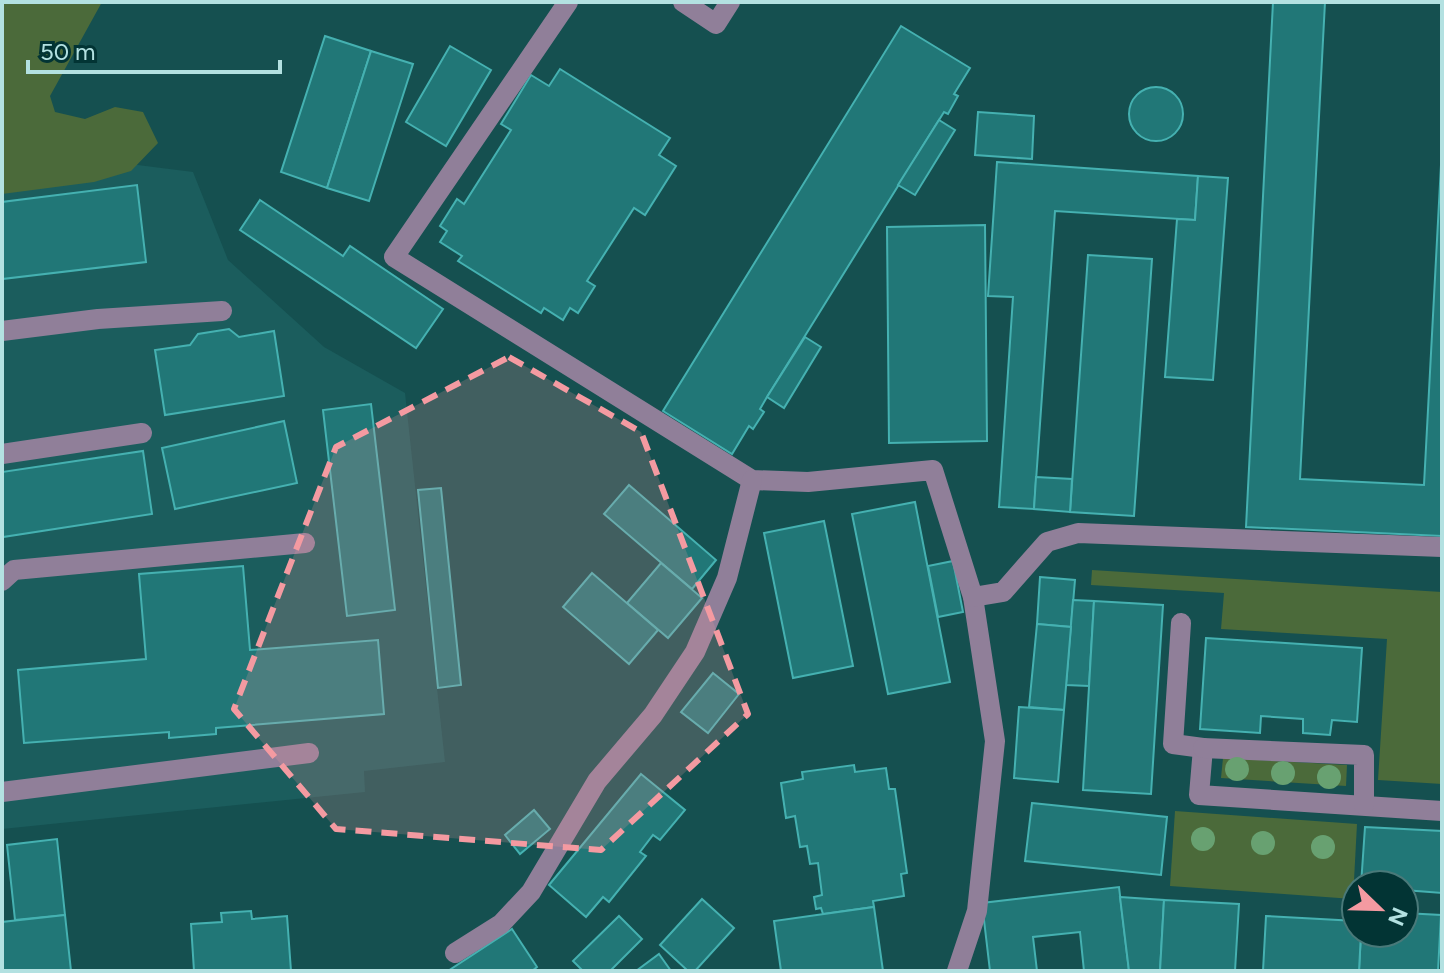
<svg xmlns="http://www.w3.org/2000/svg" width="1444" height="973" font-family="Figtree,sans-serif">
  <rect width="100%" height="100%" fill="#155050"/>
  <path fill="#1b5d5d" d="M106 161 193 172 228 260 324 347 405 393 445 762 364 771 365 792 2 829V184Z"/>
  <g fill="#4b6a3a">
    <path d="M2 2H102L50 96 55 112 85 119 115 107 143 112 158 143 131 171 94 182 2 194Z"/>
    <path d="M1092 570 1442 592V784L1378 780 1387 639 1221 629 1224 593 1091 585Z"/>
    <path d="M1223 758 1347 765 1346 786 1221 778Z"/>
    <path d="M1175 811 1357 824 1353 899 1170 886Z"/>
  </g>
  <g fill="#217777" stroke="#45b1b1" stroke-width="2">
    <path d="M1273 2H1325L1300 479 1424 485 1442 146V536L1246 527Z"/>
    <path d="M901 26 970 68 954 94 958 96 948 114 944 112 939 120 767 397 760 409 764 412 753 429 749 426 732 454 663 411Z"/>
    <path d="M325 36 371 51 327 188 281 172Z"/>
    <path d="M450 46 491 70 446 146 406 122Z"/>
    <path d="M371 51 413 64 369 201 327 188Z"/>
    <path d="M560 69 670 138 659 155 676 166 645 215 634 208 587 281 595 286 578 313 570 308 563 320 544 308 541 313 458 261 462 256 440 242 447 231 440 226 457 199 464 204 511 130 501 124 531 75 549 86Z"/>
    <circle cx="1156" cy="114" r="27"/>
    <path d="M978 112 1034 116 1032 159 975 155Z"/>
    <path d="M939 120 955 130 915 195 898 185Z"/>
    <path d="M997 162 1198 176 1195 220 1055 211 1034 509 999 507 1013 297 988 296Z"/>
    <path d="M1198 176 1228 178 1213 380 1165 377 1177 219 1195 220Z"/>
    <path d="M137 185 146 262 2 279V202Z"/>
    <path d="M260 200 343 256 350 246 443 309 416 348 240 230Z"/>
    <path d="M985 225 987 441 889 443 887 227Z"/>
    <path d="M1088 255 1152 259 1134 516 1070 512Z"/>
    <path d="M229 329 239 337 274 331 284 396 165 415 155 350 190 345 198 334Z"/>
    <path d="M805 337 821 347 784 408 767 397Z"/>
    <path d="M371 404 395 610 347 616 323 410Z"/>
    <path d="M284 421 297 483 175 509 162 448Z"/>
    <path d="M143 451 152 514 3 537 2 472Z"/>
    <path d="M1036 477 1072 479 1070 512 1034 509Z"/>
    <path d="M629 485 716 560 692 589 604 514Z"/>
    <path d="M441 488 461 685 438 688 418 490Z"/>
    <path d="M915 502 950 682 888 694 852 514Z"/>
    <path d="M824 521 853 666 793 678 764 533Z"/>
    <path d="M953 561 963 612 938 617 928 566Z"/>
    <path d="M661 563 702 598 668 638 627 603Z"/>
    <path d="M243 566 250 650 378 640 384 714 216 728V734L169 738V732L24 743 18 670 146 659 139 574Z"/>
    <path d="M592 573 658 630 629 664 563 607Z"/>
    <path d="M1040 577 1075 580 1071 627 1037 624Z"/>
    <path d="M1073 600 1094 601 1089 686 1066 685Z"/>
    <path d="M1094 601 1163 605 1151 794 1083 790Z"/>
    <path d="M1037 624 1071 627 1064 710 1029 707Z"/>
    <path d="M1206 638 1362 648 1357 722 1332 720 1330 735 1303 733V719L1261 716 1260 733 1200 729Z"/>
    <path d="M713 673 739 694 708 733 681 712Z"/>
    <path d="M1019 707 1064 710 1058 782 1014 778Z"/>
    <path d="M854 765 855 772 886 768 889 789H895L907 873 901 874 904 896 873 901 874 907 823 914 821 908 816 909 814 897 822 895 818 863 810 864 807 846 800 847 795 816 786 818 781 783 803 779 802 772Z"/>
    <path d="M641 774 685 810 660 840 653 835 640 852 646 856 609 902 603 897 586 917 549 885Z"/>
    <path d="M1032 803 1167 817 1161 875 1025 861Z"/>
    <path d="M534 810 550 829 520 854 505 835Z"/>
    <path d="M1365 827 1442 831V893L1404 890V885H1361Z"/>
    <path d="M57 839 65 915 15 920 7 845Z"/>
    <path d="M1119 887 1129 971H1084L1080 932 1033 937 1037 971H990L982 903Z"/>
    <path d="M1120 897 1164 900 1160 971H1129Z"/>
    <path d="M702 899 734 928 695 971H688L660 945Z"/>
    <path d="M1164 900 1239 904 1235 971H1160Z"/>
    <path d="M874 907 883 971H781L774 921Z"/>
    <path d="M251 911 252 919 287 916 291 971H194L191 924 222 922 221 913Z"/>
    <path d="M1404 913 1441 915 1438 971H1359L1361 933H1404Z"/>
    <path d="M65 915 71 971H2V922Z"/>
    <path d="M619 916 642 939 610 971H583L573 961Z"/>
    <path d="M1266 916 1356 921V933H1361L1359 971H1263Z"/>
    <path d="M512 929 537 967 532 971H448Z"/>
    <path d="M659 954 671 971H636Z"/>
  </g>
  <g fill="none" stroke-linecap="round" stroke-linejoin="round">
    <g stroke="#907f99" stroke-width="20">
      <path d="M568 2 394 257 752 480 808 482 933 470 973 597 995 741 977 911 957 971"/>
      <path d="M683 2 716 24 730 2"/>
      <path d="M2 331 98 319 222 311"/>
      <path d="M2 454 142 433"/>
      <path d="M2 581 14 570 305 543"/>
      <path d="M973 597 1003 592 1047 542 1078 533 1442 547"/>
      <path d="M1181 623 1173 744 1203 748 1199 795 1442 811"/>
      <path d="M1203 748 1364 755V805"/>
      <path d="M2 792 309 753"/>
      <path d="M455 953 501 924 531 892 597 781 653 715 695 652 727 578 752 480"/>
    </g>
  </g>
  <g fill="#68a171">
    <circle cx="1237" cy="769" r="12"/>
    <circle cx="1283" cy="773" r="12"/>
    <circle cx="1329" cy="777" r="12"/>
    <circle cx="1203" cy="839" r="12"/>
    <circle cx="1263" cy="843" r="12"/>
    <circle cx="1323" cy="847" r="12"/>
  </g>
  <path fill="#f49aa1" fill-opacity="0.2" stroke="#f49aa1" stroke-width="6" stroke-dasharray="16 10" stroke-linejoin="round" d="M509 357 641 432 748 714 601 850 336 829 234 709 336 447Z"/>
  <rect width="1444" height="973" fill="none" stroke="#b3e1e1" stroke-width="8"/>
  <g transform="translate(1380 909) rotate(113)"><circle r="38" fill="#023434" stroke="#497979" stroke-width="2"/>
  <path d="M0-6L14 30L0 20L-14 30Z" fill="#f49aa1"/>
  <text y="-12" font-size="22" font-weight="bold" text-anchor="middle" fill="#b3e1e1">N</text>
  </g>
  <path d="M28 60v12h252v-12" fill="none" stroke="#b3e1e1" stroke-width="4"/>
  <text x="40" y="60" font-size="24" fill="#b3e1e1" stroke="#023434" stroke-width="6" paint-order="stroke">50 m</text>
</svg>
